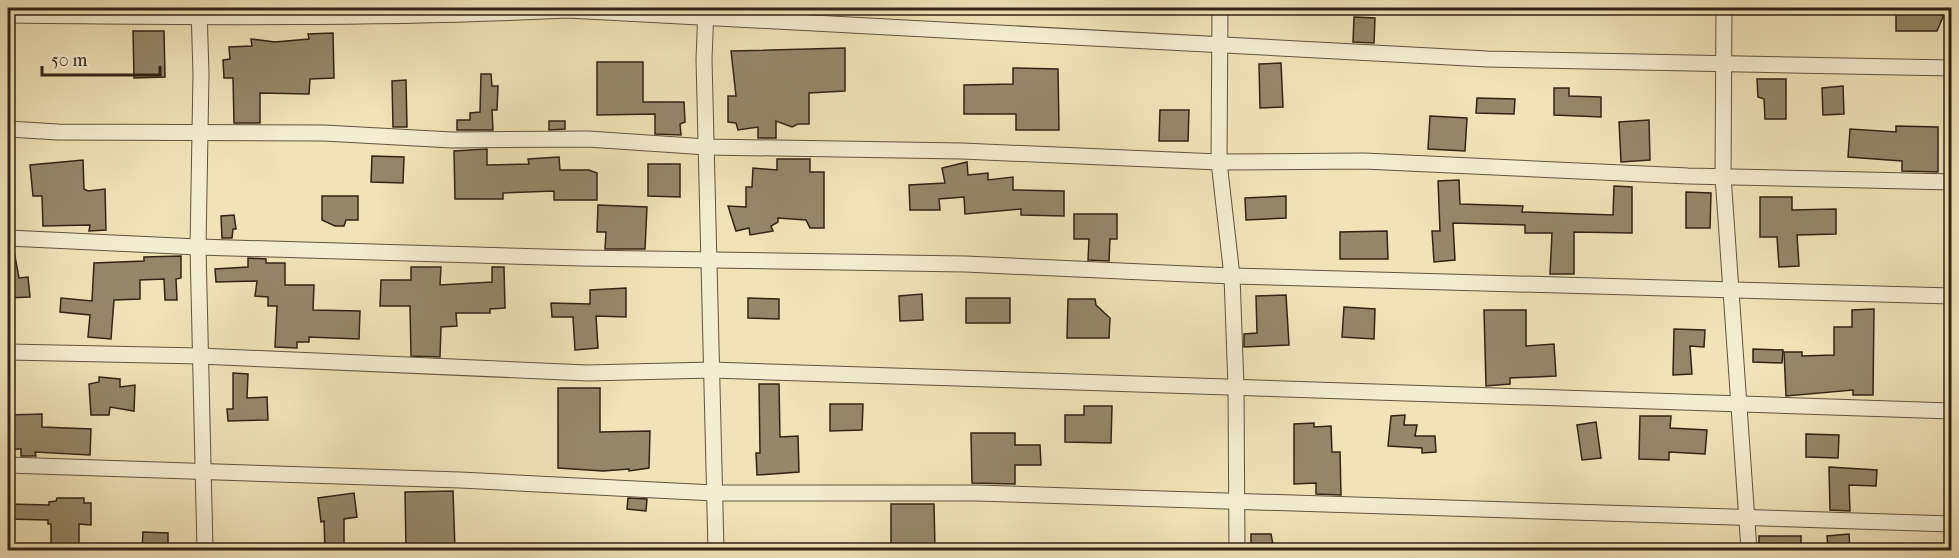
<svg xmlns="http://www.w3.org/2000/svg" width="1959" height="558" font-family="'IM FELL French Canon',serif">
  <rect width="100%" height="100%" fill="#f0e3b8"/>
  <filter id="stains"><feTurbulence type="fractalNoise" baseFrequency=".00333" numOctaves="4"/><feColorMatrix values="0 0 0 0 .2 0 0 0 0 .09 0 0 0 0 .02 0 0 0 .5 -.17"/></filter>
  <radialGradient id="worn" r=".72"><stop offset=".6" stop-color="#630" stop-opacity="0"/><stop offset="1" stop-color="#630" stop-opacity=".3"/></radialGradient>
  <g fill="#95876a" stroke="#332315" stroke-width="1.5">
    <path d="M1896 8H1935V12H1945L1937 31H1896Z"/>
    <path d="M1354 17 1375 18 1374 43 1353 42Z"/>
    <path d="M133 31H164L165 77 134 78Z"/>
    <path d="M333 33 334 78 310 79 309 94 260 93V123H234L233 78H224L223 60 230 59 229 47 252 46 251 39 275 42 309 39 308 34Z"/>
    <path d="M845 48V91L809 93V124H798L792 127 776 121V138H758V127L738 130 736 123 728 122V96H736L731 51Z"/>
    <path d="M597 62H643V102H684L685 122 680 124 681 135 655 134V114L597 115Z"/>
    <path d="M1281 63 1283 107 1260 108 1259 64Z"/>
    <path d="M1013 68 1058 69 1059 130H1016V114H964V85L1013 84Z"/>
    <path d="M481 74H491L492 86H498L497 110H492L493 130H457V120H470V113L480 112Z"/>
    <path d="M1757 79H1786V119H1765L1764 99 1758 97Z"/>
    <path d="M406 80 407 127H393L392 81Z"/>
    <path d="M1843 86 1844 114 1823 115 1822 88Z"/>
    <path d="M1554 88H1569V96L1601 97V117L1554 115Z"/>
    <path d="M1477 98 1515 99 1514 114 1476 113Z"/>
    <path d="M1160 110H1189L1188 141H1159Z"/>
    <path d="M1430 116 1467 118 1465 151 1428 149Z"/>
    <path d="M1649 120 1650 160 1621 162 1619 122Z"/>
    <path d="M549 121H565V129L549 130Z"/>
    <path d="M1896 126 1938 127V172L1902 171V161L1848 157 1850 129 1896 132Z"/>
    <path d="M487 149V165L529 164 528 159 559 157 560 170H589L597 173V200H554V191L503 193V199H455L454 151Z"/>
    <path d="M372 156 404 157 403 183 371 182Z"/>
    <path d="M777 159H810V172H824V228H810L806 220 778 218V222L771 226 773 231 750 235 749 228 736 231 728 206 746 207V187H752L753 168 777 170Z"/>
    <path d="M83 160 84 189 88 191 105 189 106 230 89 231 90 225 43 226 42 196H33L30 165Z"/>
    <path d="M967 162 968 175 988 173V180L1013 177V190L1064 191V216L1021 215V209L965 214 964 197 939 199 940 210H910L909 185 945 183 942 168Z"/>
    <path d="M648 164H680V197L648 196Z"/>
    <path d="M1459 180 1460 204 1523 206 1522 212 1613 215 1614 186 1632 187V233L1574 232V274H1550L1552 233H1525V225L1453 223 1455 260 1434 262 1432 231H1440L1438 181Z"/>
    <path d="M1686 192 1711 193 1710 228H1686Z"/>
    <path d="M322 196H358V220H346L344 226H335L322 220Z"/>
    <path d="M1286 196V218L1246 220 1245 198Z"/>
    <path d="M1760 197H1792V210L1836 209V234L1797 235 1799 266 1779 267 1777 237H1760Z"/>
    <path d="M598 205 647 207 645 249H605L606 232H597Z"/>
    <path d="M1074 214H1117V239H1110L1109 261 1088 260 1089 239H1074Z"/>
    <path d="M234 215 236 229H233L232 238H222L221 216Z"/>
    <path d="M1387 231 1388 259H1340V232Z"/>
    <path d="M14 251 19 278 28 277 30 297 8 298V252Z"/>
    <path d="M181 256V278L176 279 177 300H165L164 279 140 280V299L114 300 111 339 88 337 90 315 60 312 61 298 92 301 94 263 144 261V257Z"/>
    <path d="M248 258 266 259V263H285V285H314L313 310 360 311 359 339 309 337V342H297V348L275 347 277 306H268V297L255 296 257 281 216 282 215 269 248 267Z"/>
    <path d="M411 267H441L440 285 492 282V267H504L505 308 490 309V313H456L457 326 441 327 440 357 411 356 410 306H380L381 280H411Z"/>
    <path d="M626 288V317L596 316 598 348 575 350 573 317H552L551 303 590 304V290Z"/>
    <path d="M922 294 923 320 900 321 899 296Z"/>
    <path d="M1286 295 1289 345 1244 347V334L1257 333 1256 296Z"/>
    <path d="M748 298 779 299V319L748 318Z"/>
    <rect x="966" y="298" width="44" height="25"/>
    <path d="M1068 299H1095L1096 305 1110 318 1109 338H1067Z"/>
    <path d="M1344 307 1375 309 1374 339 1342 337Z"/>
    <path d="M1874 309 1873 395H1853V390L1786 396 1784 352H1802V356L1834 355V327H1852V310Z"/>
    <path d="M1484 310H1526V346L1554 344 1556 376 1510 378V384L1486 386Z"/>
    <path d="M1674 329 1705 330 1704 347 1690 346 1692 374 1673 375Z"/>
    <path d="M1753 349 1783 350 1782 363 1753 362Z"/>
    <path d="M233 373 248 374 247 398 267 397 268 420 228 421 227 409H233Z"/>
    <path d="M99 377 120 379V387L135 385 134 411 110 407 109 415H91L89 384 99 382Z"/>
    <path d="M759 384H779L780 437 798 436 799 472 757 475 756 453H760Z"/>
    <path d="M558 388H600V432L650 431 649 468 629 471V469L603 471 558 468Z"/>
    <path d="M830 404H863L862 430 830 431Z"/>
    <path d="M1084 406H1112L1111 443 1065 442V415H1084Z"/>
    <path d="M42 414V427L91 429 90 455 35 452 36 456H21V449H9V415Z"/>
    <path d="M1405 415 1404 425H1417L1415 436H1435L1436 452 1422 453V448L1388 446 1391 416Z"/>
    <path d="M1640 416H1671L1670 428 1707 430 1705 454 1669 452V460L1639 459Z"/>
    <path d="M1596 422 1601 458 1582 460 1577 425Z"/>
    <path d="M1314 423V427L1331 426 1332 452H1340L1341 495 1316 494V483L1294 484V424Z"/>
    <path d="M971 433H1015V445H1040L1041 465H1015V484L972 483Z"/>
    <path d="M1806 434 1839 435 1838 458 1806 457Z"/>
    <path d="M1829 467 1877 470 1876 486 1849 485 1850 511 1830 510Z"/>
    <path d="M453 491 455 550H406L405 492Z"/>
    <path d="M354 493 357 517 344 519V550H325L324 521 321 522 318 498Z"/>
    <path d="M57 498H84V503H91V525L79 524V550H51V524H48V520L8 519V504L49 505V502L56 501Z"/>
    <path d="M628 498 647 499 646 511 627 509Z"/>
    <path d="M891 504H934L935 550H891Z"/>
    <path d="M143 532 168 533V550H142Z"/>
    <path d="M1251 534H1271L1274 550H1251Z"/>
    <path d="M1849 534 1850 550H1828L1827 536Z"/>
    <rect x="1759" y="536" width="42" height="14"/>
  </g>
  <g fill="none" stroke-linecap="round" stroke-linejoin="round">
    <defs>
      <g id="street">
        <path d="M199 8 201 74 198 247 205 550"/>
        <path d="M706 8 704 59 716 550"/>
        <path d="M1220 8 1219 162 1232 276 1236 387 1237 550"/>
        <path d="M1724 8 1723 176 1749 550"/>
        <path d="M8 15C194 17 381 19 568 10L1487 59 1952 68"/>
        <path d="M8 129 58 132 324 133 452 140 588 139 707 147 962 151 1219 162 1364 161 1688 176 1952 182"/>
        <path d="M8 238 198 247 581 258 965 264 1232 276 1952 296"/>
        <path d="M8 352 200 356 587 373 712 370 1952 411"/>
        <path d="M8 465 460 480 714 493H976L1952 524"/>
      </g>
    </defs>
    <use href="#street" stroke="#62533e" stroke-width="17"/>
    <use href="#street" stroke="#f5edd1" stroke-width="15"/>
  </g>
  <rect width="1959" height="558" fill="none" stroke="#f0e3b8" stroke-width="30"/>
  <rect x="9" y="9" width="1941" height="540" fill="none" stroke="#332315" stroke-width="3"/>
  <rect x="15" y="15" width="1929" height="528" fill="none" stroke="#332315" stroke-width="1.5"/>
  <path d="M42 66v9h118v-9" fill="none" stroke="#332315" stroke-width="3"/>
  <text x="51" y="66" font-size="18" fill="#332315" stroke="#f5edd1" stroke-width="4.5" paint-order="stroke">50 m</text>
  <rect width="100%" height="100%" filter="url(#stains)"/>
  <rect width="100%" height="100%" fill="url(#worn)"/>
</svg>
